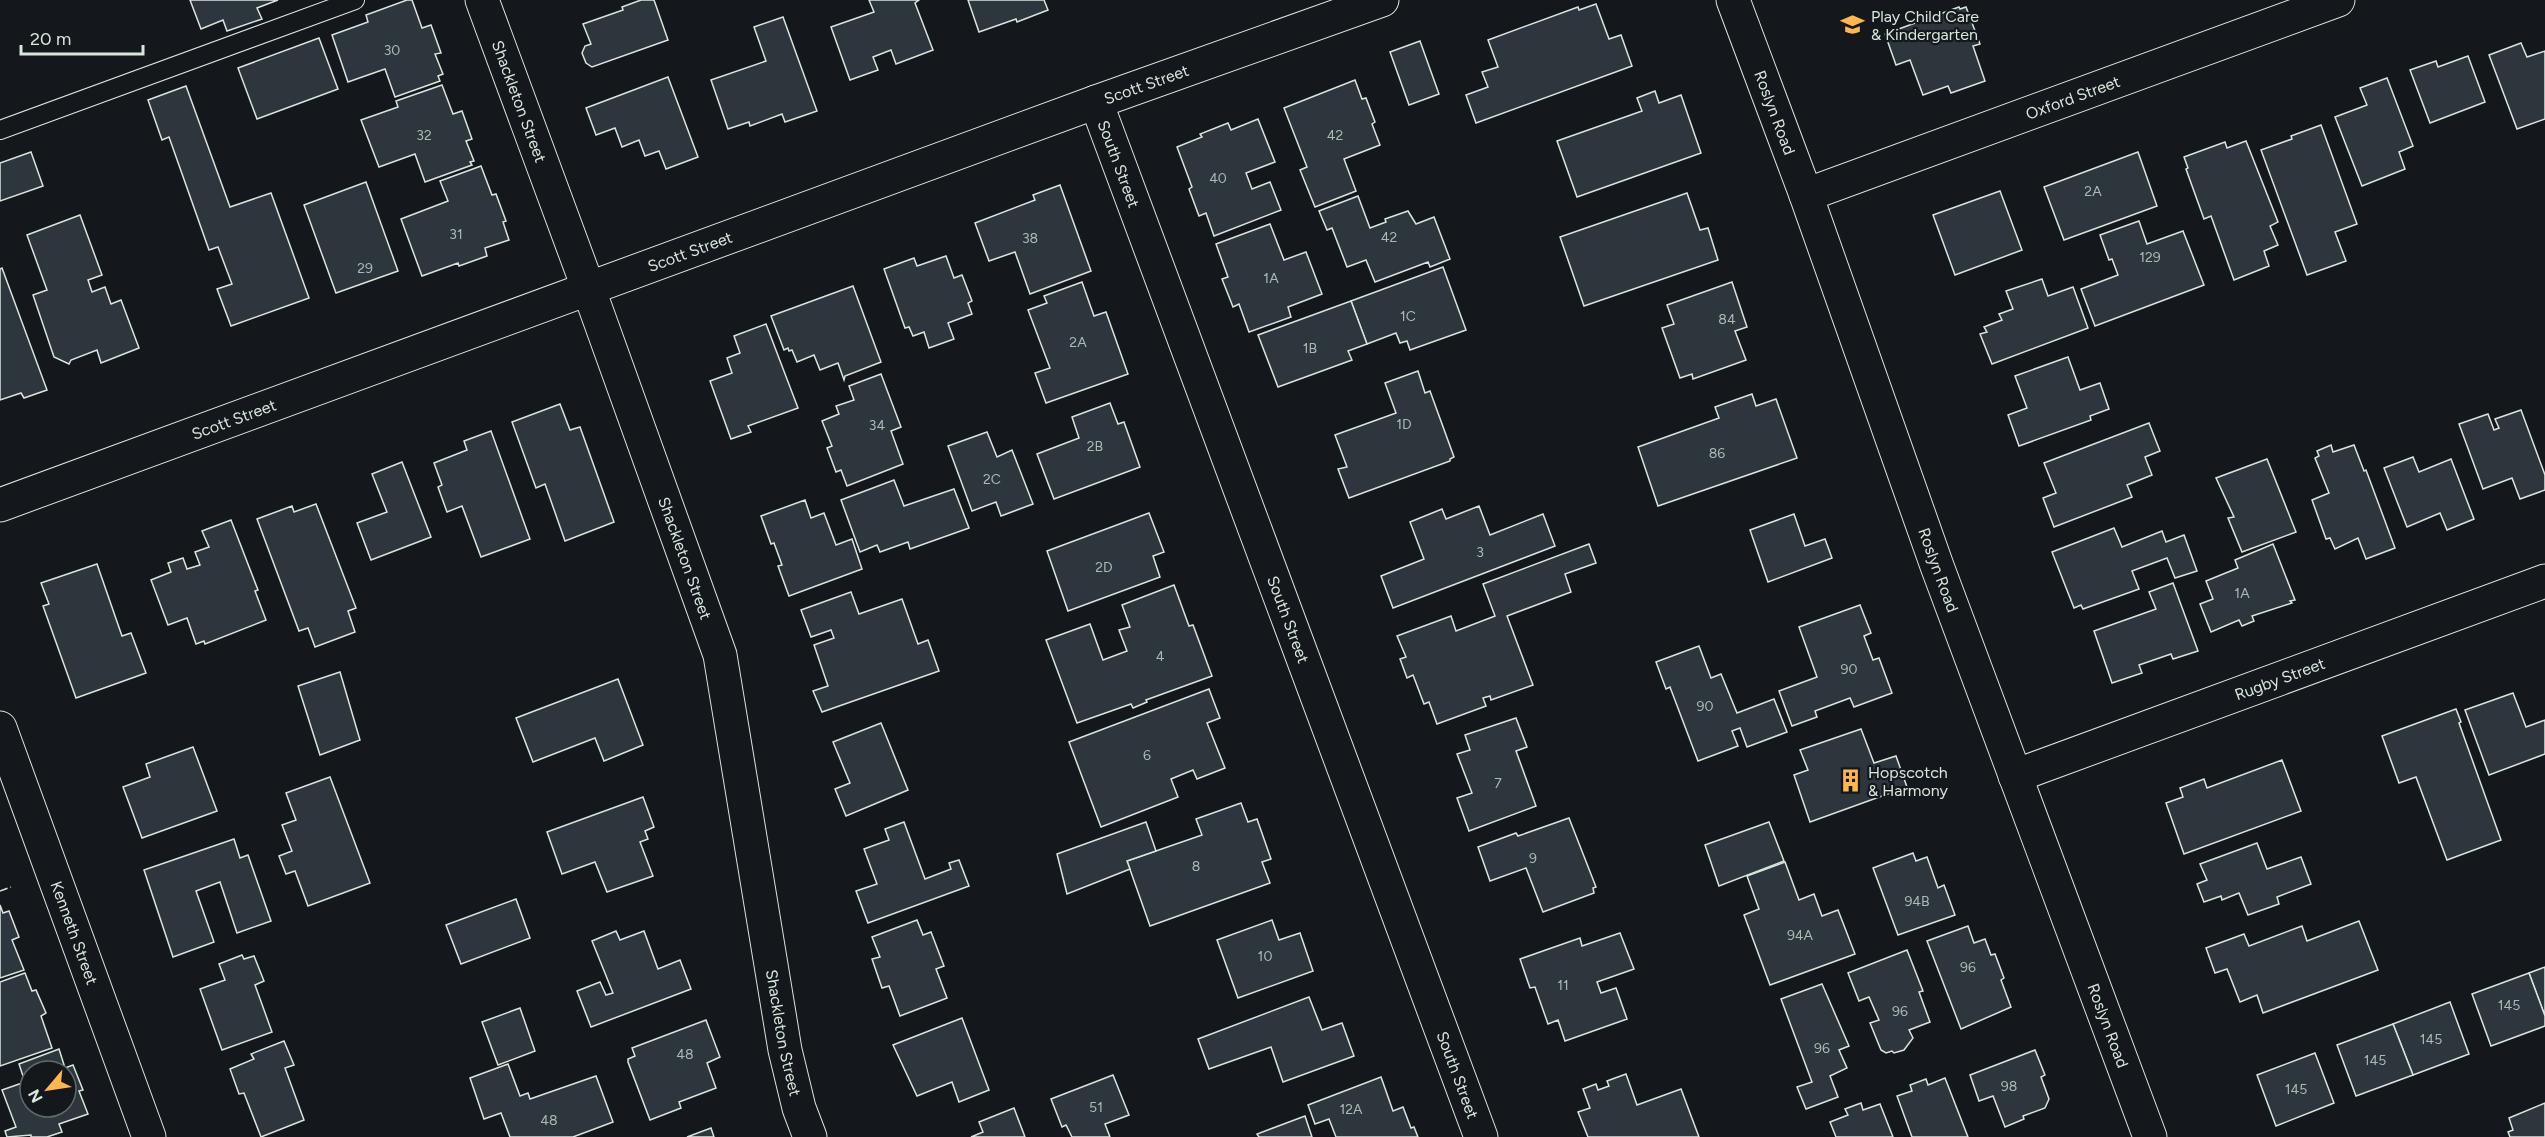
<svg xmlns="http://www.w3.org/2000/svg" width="2545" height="1137" font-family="Figtree,sans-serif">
  <rect width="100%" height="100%" fill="#14181c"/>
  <g fill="#2c363c" stroke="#d8e6dc" stroke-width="1.5" fill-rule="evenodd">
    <path d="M190 0H278L257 8 262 19 227 31 223 20 201 29Z"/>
    <path d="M407 0H412L422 28 431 25 441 53 435 54 443 74 438 76 440 81 395 97 385 69 348 82 332 35 368 22 366 15Z"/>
    <path d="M641 0H654L668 40 592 67 586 63 582 53 585 46 591 44 583 24 623 10 622 7Z"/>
    <path d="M869 0H919L915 3 933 50 896 64 891 50 873 57 878 70 850 80 831 27 874 12Z"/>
    <path d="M968 0H1044L1048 10 1017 22 1016 19 979 32Z"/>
    <path d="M1596 4 1609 39 1621 35 1632 66 1476 123 1466 95 1488 87 1482 72 1498 67 1488 40 1578 7 1579 10Z"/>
    <path d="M1959 7 1960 9 1966 7 1980 44 1973 46 1985 81 1951 93 1948 86 1923 95 1910 60 1896 65 1885 34Z"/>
    <path d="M783 17 817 111 785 122 782 114 750 126 749 122 728 129 711 80 766 61 754 27Z"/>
    <path d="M319 38 338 89 257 119 238 68Z"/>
    <path d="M1420 41 1439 94 1409 105 1390 52Z"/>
    <path d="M2521 43 2527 57 2545 51V119L2517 129 2489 55Z"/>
    <path d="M2468 56 2485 102 2430 123 2410 70 2436 61 2438 67Z"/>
    <path d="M668 77 698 157 666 169 659 151 645 156 639 140 622 147 615 128 596 135 586 108Z"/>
    <path d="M2387 78 2413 146 2399 152 2405 169 2362 186 2335 117 2367 105 2360 88Z"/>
    <path d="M1355 80 1362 99 1366 98 1375 122 1372 124 1380 145 1344 159 1356 191 1315 207 1300 170 1307 167 1284 108Z"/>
    <path d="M442 85 453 114 462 111 472 139 466 141 474 161 470 162 472 165 425 182 415 154 379 167 361 120 398 107 396 101Z"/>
    <path d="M186 86 230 207 271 193 309 298 231 326 217 289 232 284 218 247 209 250 169 137 162 140 148 100Z"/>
    <path d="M1655 91 1659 103 1681 95 1701 153 1577 197 1557 141 1642 111 1637 98Z"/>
    <path d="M1258 119 1275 162 1246 173 1252 189 1270 182 1281 210 1214 236 1206 213 1199 216 1189 189 1192 187 1177 147 1202 137 1200 134 1228 123 1231 130Z"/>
    <path d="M2321 125 2357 224 2335 232 2346 261 2307 275 2261 150 2292 139 2291 136Z"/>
    <path d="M2246 141 2278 222 2270 226 2278 245 2264 251 2269 266 2234 280 2211 216 2204 219 2186 169 2188 168 2184 157 2225 142 2227 148Z"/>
    <path d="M31 152 43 186 0 201V163Z"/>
    <path d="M2138 152 2157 206 2064 240 2044 187Z"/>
    <path d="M481 166 492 195 496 194 506 221 503 222 509 240 485 248 487 256 459 266 458 263 422 276 401 219 448 201 440 181Z"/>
    <path d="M366 182 398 271 336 293 304 205Z"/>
    <path d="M1060 185 1091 271 1030 294 1015 252 989 261 975 223 1035 200 1033 195Z"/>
    <path d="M2000 191 2022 250 1955 275 1933 215Z"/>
    <path d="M1687 193 1700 230 1708 228 1718 260 1584 306 1560 237Z"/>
    <path d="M1358 196 1370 228 1386 222 1385 219 1408 211 1416 224 1434 217 1450 259 1430 267 1428 262 1375 282 1366 260 1347 267 1332 228 1327 230 1319 211Z"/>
    <path d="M80 215 102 275 88 280 92 292 105 287 111 304 121 300 139 348 101 363 97 350 71 360 69 364 54 357 33 295 47 290 27 235Z"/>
    <path d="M2139 221 2147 244 2183 231 2204 285 2095 326 2081 289 2118 275 2112 259 2109 260 2100 235Z"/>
    <path d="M1270 224 1284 260 1306 252 1322 294 1288 307 1291 317 1249 332 1239 304 1233 307 1222 279 1228 277 1216 244Z"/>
    <path d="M946 256 954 278 962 275 972 301 968 303 972 314 948 323 954 339 929 348 924 332 913 336 909 327 905 328 884 269 914 258 917 266Z"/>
    <path d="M1443 267 1466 330 1410 350 1407 341 1400 343 1396 333 1367 344 1351 301Z"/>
    <path d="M2 268 47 390 24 398 21 393 0 400V269Z"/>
    <path d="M2042 279 2048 296 2073 287 2088 328 1992 364 1980 334 1987 332 1984 327 2002 320 1999 314 2013 309 2006 291Z"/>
    <path d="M1082 282 1094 316 1106 312 1128 374 1046 403 1035 373 1050 368 1028 310 1047 303 1044 296Z"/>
    <path d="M1732 282 1747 327 1735 331 1746 360 1693 379 1692 374 1680 378 1662 328 1674 324 1667 305Z"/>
    <path d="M853 286 881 362 845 376 844 380 838 363 820 370 814 355 797 362 792 350 789 351 788 348 784 350 771 316Z"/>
    <path d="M1351 301 1367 344 1348 351 1352 360 1278 387 1258 335Z"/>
    <path d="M766 324 798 408 748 426 751 432 731 439 710 381 732 373 727 358 740 353 734 336Z"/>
    <path d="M2068 357 2080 390 2100 383 2109 409 2090 416 2091 420 2019 446 2008 415 2027 408 2015 376Z"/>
    <path d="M1418 371 1425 393 1430 391 1454 457 1450 459V461L1349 498 1338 469 1347 467 1335 435 1396 413 1385 383Z"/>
    <path d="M881 374 901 427 891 431 903 464 847 486 841 470 836 472 827 448 832 446 822 421 839 414 836 406 854 400 849 386Z"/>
    <path d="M1752 394 1756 406 1776 399 1797 458 1658 506 1638 447 1719 418 1715 407Z"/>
    <path d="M1110 403 1118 424 1124 422 1140 467 1054 499 1037 454 1079 438 1072 417Z"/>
    <path d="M560 404 570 430 580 427 614 522 565 541 545 484 536 488 512 422Z"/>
    <path d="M2521 410 2545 475V490L2520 499 2512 478 2483 489 2459 424 2488 414 2494 430 2499 428 2495 419Z"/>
    <path d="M2149 423 2160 451 2145 457 2152 475 2127 485 2132 497 2054 527 2043 498 2056 493 2044 463Z"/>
    <path d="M491 431 530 539 481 557 462 506 447 512 438 487 442 485 434 463 467 450 464 441Z"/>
    <path d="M987 432 997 457 1012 450 1033 504 1001 516 996 502 972 511 948 446Z"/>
    <path d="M2331 445 2333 452 2354 445 2364 471 2366 470 2395 548 2366 559 2358 538 2335 549 2330 538 2326 539 2312 500 2329 493 2315 458 2319 456 2317 451Z"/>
    <path d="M2413 457 2419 472 2451 459 2474 519 2447 530 2440 513 2407 527 2384 468Z"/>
    <path d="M2267 459 2296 532 2242 552 2228 518 2234 517 2216 478Z"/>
    <path d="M402 462 431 537 371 560 357 523 387 512 372 474Z"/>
    <path d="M894 480 904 506 954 489 969 528 910 549 908 542 880 552 877 545 860 552 841 500Z"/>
    <path d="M805 500 811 518 824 513 836 545 852 539 862 569 789 596 778 566 782 565 774 543 771 544 761 516Z"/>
    <path d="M316 504 356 608 348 611 355 632 315 647 308 628 299 631 257 519 292 506 294 512Z"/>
    <path d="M1479 506 1490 535 1543 514 1555 546 1393 608 1381 576 1424 559 1410 522 1442 509 1446 519Z"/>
    <path d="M1149 513 1164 552 1153 556 1160 577 1068 611 1047 551Z"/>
    <path d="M1794 514 1805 546 1825 539 1832 558 1768 582 1750 530Z"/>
    <path d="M231 520 258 590 255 591 266 620 205 644 204 641 196 644 187 618 168 625 151 580 171 572 168 563 183 558 187 569 200 565 195 552 209 547 202 531Z"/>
    <path d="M2114 528 2122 547 2162 531 2166 542 2184 535 2197 571 2175 578 2167 558 2132 571 2139 589 2083 609 2081 605 2074 608 2052 552Z"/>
    <path d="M1589 544 1596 563 1565 574 1571 592 1507 616 1533 685 1491 700 1490 696 1483 698 1486 706 1437 724 1429 702 1424 704 1413 675 1407 678 1400 659 1406 657 1397 636 1451 616 1456 631 1495 616 1483 584Z"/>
    <path d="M2273 544 2295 600 2290 601 2292 603 2252 616 2254 621 2242 626 2239 620 2211 632 2200 604 2213 599 2206 581 2238 568 2235 560Z"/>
    <path d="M97 564 122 636 131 633 146 673 76 698 43 606 49 604 41 583Z"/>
    <path d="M2173 583 2198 651 2173 659 2171 654 2139 665 2142 673 2112 683 2094 631 2156 609 2149 592Z"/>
    <path d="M1174 585 1189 626 1193 625 1212 676 1146 700 1147 702 1133 708 1131 704 1077 723 1046 640 1090 624 1103 660 1127 651 1119 630 1130 627 1122 605Z"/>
    <path d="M851 592 859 614 902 599 918 644 928 640 939 671 822 712 813 691 828 686 814 645 834 638 831 630 811 637 801 610Z"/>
    <path d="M1860 605 1871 633 1864 636 1873 660 1879 658 1892 693 1854 707 1850 698 1815 711 1817 717 1792 726 1779 691 1817 677 1799 627Z"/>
    <path d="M1699 646 1711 678 1721 674 1737 713 1774 699 1787 732 1747 747 1740 728 1732 731 1738 746 1698 761 1670 687 1666 689 1656 662Z"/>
    <path d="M340 672 360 740 320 755 298 686Z"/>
    <path d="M618 679 643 745 604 761 595 738 533 762 516 718Z"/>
    <path d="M1209 689 1220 718 1207 723 1225 768 1197 779 1193 770 1171 779 1178 797 1101 827 1069 742Z"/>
    <path d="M2513 693 2526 727 2545 720V754L2489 775 2465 710Z"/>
    <path d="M2456 709 2461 722 2459 723 2501 840 2447 860 2416 777 2399 783 2382 736Z"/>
    <path d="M1516 718 1527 747 1516 751 1536 806 1469 831 1457 798 1472 793 1457 754 1470 750 1465 735Z"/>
    <path d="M881 723 908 790 846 816 835 789 850 783 833 742Z"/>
    <path d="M1861 729 1874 763 1896 756 1907 787 1810 822 1794 775 1808 770 1800 750Z"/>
    <path d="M193 747 217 811 142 838 123 787 150 777 146 764Z"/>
    <path d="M2282 760 2301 811 2184 854 2166 803 2183 797 2180 788 2204 779 2207 788Z"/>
    <path d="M330 777 370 883 308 906 295 871 286 874 279 856 292 851 282 825 296 820 286 793Z"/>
    <path d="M643 797 654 827 645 831 648 839 640 842 653 876 607 892 595 862 562 874 547 832Z"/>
    <path d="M1241 803 1248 822 1257 819 1271 859 1262 862 1270 883 1150 926 1127 861 1202 835 1196 819Z"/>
    <path d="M1569 818 1596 887 1593 888 1594 893 1543 912 1526 868 1490 881 1478 847 1516 833 1518 836Z"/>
    <path d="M904 822 925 879 951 869 949 863 959 860 969 886 868 923 856 891 877 884 864 849 889 840 885 829Z"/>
    <path d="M1146 822 1156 851 1127 861 1130 869 1067 894 1057 854Z"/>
    <path d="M1769 822 1784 861 1719 886 1705 845Z"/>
    <path d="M234 839 240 858 248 855 271 921 237 933 220 882 196 891 214 942 173 957 144 870Z"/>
    <path d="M2257 843 2267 869 2301 857 2311 884 2277 897 2279 904 2248 915 2239 893 2222 900 2221 896 2204 902 2197 884 2207 880 2200 864Z"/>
    <path d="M1913 853 1916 861 1927 857 1938 888 1944 885 1955 915 1898 935 1873 868Z"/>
    <path d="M1785 862 1799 900 1814 894 1822 916 1838 910 1855 954 1770 985 1744 915 1759 909 1747 876Z"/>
    <path d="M516 899 530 938 461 964 446 925Z"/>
    <path d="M0 905 3 913 9 911 19 937 12 940 24 970 0 978Z"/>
    <path d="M917 920 923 935 931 932 944 966 936 969 947 998 900 1016 889 986 882 988 872 959 880 957 872 937Z"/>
    <path d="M1272 920 1279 940 1300 933 1313 971 1238 998 1217 940Z"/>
    <path d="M2359 921 2378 970 2263 1013 2257 995 2240 1002 2227 969 2215 973 2206 948 2244 934 2249 946 2302 926 2307 941Z"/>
    <path d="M1968 926 1974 943 1985 939 1991 955 1995 954 2004 978 2001 980 2011 1007 1961 1029 1927 941Z"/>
    <path d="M616 931 620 940 644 931 658 969 680 960 691 989 591 1027 577 991 600 982 606 995 613 993 592 941Z"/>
    <path d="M1620 933 1634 969 1597 982 1601 993 1616 988 1627 1019 1565 1041 1558 1020 1548 1024 1535 987 1530 988 1520 959 1580 938 1582 946Z"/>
    <path d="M1907 950 1923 991 1919 992 1930 1022 1909 1030 1913 1038 1904 1050 1894 1053 1892 1051 1886 1053 1881 1050 1870 1023 1879 1020 1869 997 1859 1001 1848 973Z"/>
    <path d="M242 955 244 959 254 956 264 981 255 985 272 1032 222 1050 200 989 225 980 219 964Z"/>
    <path d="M2545 967V1016L2529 973Z"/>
    <path d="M25 973 32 991 36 990 46 1013 41 1016 52 1048 0 1066V982Z"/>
    <path d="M2529 973 2545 1016V1026L2491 1046 2472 994Z"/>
    <path d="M1822 984 1849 1046 1839 1050 1847 1068 1830 1076 1838 1097 1806 1109 1797 1087 1812 1082 1781 999Z"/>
    <path d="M1309 997 1322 1030 1342 1023 1354 1056 1283 1082 1271 1047 1209 1069 1198 1039Z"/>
    <path d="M2450 1002 2469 1054 2413 1075 2393 1024Z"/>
    <path d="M520 1008 535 1051 498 1065 482 1022Z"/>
    <path d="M962 1018 989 1090 959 1102 952 1082 917 1096 893 1045Z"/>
    <path d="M706 1020 720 1057 707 1063 716 1088 679 1102 681 1108 650 1120 628 1062V1059L635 1056 632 1048Z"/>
    <path d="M2393 1024 2413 1075 2356 1096 2337 1045Z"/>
    <path d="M284 1041 294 1065 285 1068 304 1120 261 1137 244 1093 239 1094 230 1069 254 1059 251 1054Z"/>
    <path d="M59 1049 65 1068 73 1065 83 1090 79 1091 88 1114 59 1124 62 1132 47 1137H31V1135L7 1137 5 1131 16 1127 2 1090 25 1082 19 1064ZM30 1071H66V1107H30Z"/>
    <path d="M2035 1050 2045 1075 2041 1077 2049 1099 2045 1108 2023 1116 2024 1119 2005 1127 1993 1096 1979 1101 1970 1075Z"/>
    <path d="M2315 1053 2334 1103 2276 1126 2257 1075Z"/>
    <path d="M508 1064 520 1096 528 1093 530 1099 596 1076 613 1122 573 1137H510L501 1113 484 1119 470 1078Z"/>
    <path d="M1626 1074 1637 1105 1681 1089 1699 1137H1588L1578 1112 1590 1108 1583 1089 1596 1084 1598 1090 1609 1086 1607 1081Z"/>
    <path d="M1113 1075 1129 1115 1105 1124 1110 1137H1072L1066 1125 1062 1127 1051 1099Z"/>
    <path d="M1381 1077 1393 1111 1403 1107 1411 1128 1414 1127 1418 1137H1336L1329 1119 1315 1124 1308 1105Z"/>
    <path d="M1945 1078 1968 1137H1912L1897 1096 1912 1091 1910 1085 1926 1079 1928 1085Z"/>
    <path d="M1861 1103 1863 1110 1880 1104 1893 1137H1836L1830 1122 1848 1115 1845 1109Z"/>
    <path d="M2545 1103V1137H2510L2508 1132 2513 1130 2509 1118Z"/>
    <path d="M1014 1108 1025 1137H971L983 1132 979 1122Z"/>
    <path d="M1305 1116 1312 1137H1259L1257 1134Z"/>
    <path d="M711 1128 714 1137H687Z"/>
  </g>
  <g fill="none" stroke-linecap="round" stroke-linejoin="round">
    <defs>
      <path id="lane" d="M0 130 355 0"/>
      <g id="street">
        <path id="s1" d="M482 0 589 290 720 655 785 1050 799 1108 810 1137"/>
        <path id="s2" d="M1096 102 1481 1137"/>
        <path id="s3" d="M1806 195 2338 0"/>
        <path id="s4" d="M0 505 1096 102 1382 0"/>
        <path id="s5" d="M0 728 149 1137"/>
        <path id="s6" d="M2015 776 2545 581"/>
      </g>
      <g id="secondary">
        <path id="s7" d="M1733 0 1806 195 1937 566 2150 1137"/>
      </g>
    </defs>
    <use href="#lane" stroke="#d8e6dc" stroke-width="20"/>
    <use href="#street" stroke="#d8e6dc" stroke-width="35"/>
    <use href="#secondary" stroke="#d8e6dc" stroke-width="35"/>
    <use href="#lane" stroke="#14181c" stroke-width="18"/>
    <use href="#street" stroke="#14181c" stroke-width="33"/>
    <use href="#secondary" stroke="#14181c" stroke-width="33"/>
    <path stroke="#d8e6dc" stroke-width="1.5" stroke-dasharray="8 3" stroke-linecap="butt" d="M0 891 11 887"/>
  </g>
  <defs>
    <symbol id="school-bare" viewBox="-9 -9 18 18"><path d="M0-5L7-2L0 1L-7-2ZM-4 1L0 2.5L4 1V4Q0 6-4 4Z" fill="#ffb74d" stroke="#14181c" stroke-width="2.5" paint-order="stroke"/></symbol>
    <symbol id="building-bare" viewBox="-9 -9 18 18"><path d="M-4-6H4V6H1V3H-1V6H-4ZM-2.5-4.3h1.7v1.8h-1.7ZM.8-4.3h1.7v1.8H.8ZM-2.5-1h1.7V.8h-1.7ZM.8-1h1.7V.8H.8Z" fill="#ffb74d" stroke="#14181c" stroke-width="2.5" paint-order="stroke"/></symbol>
  </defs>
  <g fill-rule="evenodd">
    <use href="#school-bare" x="1836" y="8" width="33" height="33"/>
    <use href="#building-bare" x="1834" y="764" width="33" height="33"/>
  </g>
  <g text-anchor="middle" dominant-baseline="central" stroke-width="4.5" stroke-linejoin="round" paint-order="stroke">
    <g font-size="14" fill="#adbab4">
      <text x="392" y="50">30</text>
      <text x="424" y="135">32</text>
      <text x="1335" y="135">42</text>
      <text x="1218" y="178">40</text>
      <text x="2093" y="191">2A</text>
      <text x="456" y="234">31</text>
      <text x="1389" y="237">42</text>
      <text x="1030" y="238">38</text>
      <text x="2150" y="257">129</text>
      <text x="365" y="268">29</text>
      <text x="1271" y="278">1A</text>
      <text x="1408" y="316">1C</text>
      <text x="1727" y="319">84</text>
      <text x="1078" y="342">2A</text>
      <text x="1310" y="348">1B</text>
      <text x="1404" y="424">1D</text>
      <text x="877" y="425">34</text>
      <text x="1095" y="446">2B</text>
      <text x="1717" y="453">86</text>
      <text x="992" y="479">2C</text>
      <text x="1480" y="552">3</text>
      <text x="1104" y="567">2D</text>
      <text x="2242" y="593">1A</text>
      <text x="1160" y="656">4</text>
      <text x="1849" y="669">90</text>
      <text x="1705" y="706">90</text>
      <text x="1147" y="755">6</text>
      <text x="1498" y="783">7</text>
      <text x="1533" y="858">9</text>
      <text x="1196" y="866">8</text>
      <text x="1917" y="901">94B</text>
      <text x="1800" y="935">94A</text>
      <text x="1265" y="956">10</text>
      <text x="1968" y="967">96</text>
      <text x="1563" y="985">11</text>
      <text x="2509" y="1005">145</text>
      <text x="1900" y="1011">96</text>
      <text x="2431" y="1039">145</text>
      <text x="1822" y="1048">96</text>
      <text x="685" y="1054">48</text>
      <text x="2375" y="1060">145</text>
      <text x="2009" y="1086">98</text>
      <text x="2296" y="1089">145</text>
      <text x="1096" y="1107">51</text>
      <text x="1351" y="1109">12A</text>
      <text x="549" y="1120">48</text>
    </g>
    <g font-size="16" fill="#d8e6dc" stroke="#14181c" text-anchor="start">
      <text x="1871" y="16">Play Child Care<tspan x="1871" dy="18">&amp; Kindergarten</tspan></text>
      <text x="1868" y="772">Hopscotch<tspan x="1868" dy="18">&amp; Harmony</tspan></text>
    </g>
    <g font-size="16" fill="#d8e6dc" stroke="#14181c">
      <text stroke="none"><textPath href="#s4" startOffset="1221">Scott Street</textPath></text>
      <text stroke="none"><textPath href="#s3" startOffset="284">Oxford Street</textPath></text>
      <text stroke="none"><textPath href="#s1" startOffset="108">Shackleton Street</textPath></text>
      <text stroke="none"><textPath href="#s7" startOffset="120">Roslyn Road</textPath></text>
      <text stroke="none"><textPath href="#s2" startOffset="66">South Street</textPath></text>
      <text stroke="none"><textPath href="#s4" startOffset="735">Scott Street</textPath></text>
      <text stroke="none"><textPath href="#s4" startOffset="249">Scott Street</textPath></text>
      <text stroke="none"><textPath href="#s1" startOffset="594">Shackleton Street</textPath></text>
      <text stroke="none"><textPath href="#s7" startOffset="606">Roslyn Road</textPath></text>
      <text stroke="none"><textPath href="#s2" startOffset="552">South Street</textPath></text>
      <text stroke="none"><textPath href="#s6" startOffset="282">Rugby Street</textPath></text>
      <text stroke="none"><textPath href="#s5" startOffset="218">Kenneth Street</textPath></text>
      <text stroke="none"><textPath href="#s7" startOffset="1092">Roslyn Road</textPath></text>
      <text stroke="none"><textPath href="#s1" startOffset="1080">Shackleton Street</textPath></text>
      <text stroke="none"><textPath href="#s2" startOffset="1038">South Street</textPath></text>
    </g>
  </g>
  <g transform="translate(48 1089) rotate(241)"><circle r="28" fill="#14181c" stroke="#626a69" stroke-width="1.5"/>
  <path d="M0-4.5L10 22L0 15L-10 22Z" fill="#ffb74d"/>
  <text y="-9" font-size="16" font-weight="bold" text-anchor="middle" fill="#d8e6dc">N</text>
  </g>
  <path d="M21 45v9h122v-9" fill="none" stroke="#d8e6dc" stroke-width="3"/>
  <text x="30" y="45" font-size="18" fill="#d8e6dc" stroke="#14181c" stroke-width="4.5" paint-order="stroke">20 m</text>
</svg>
